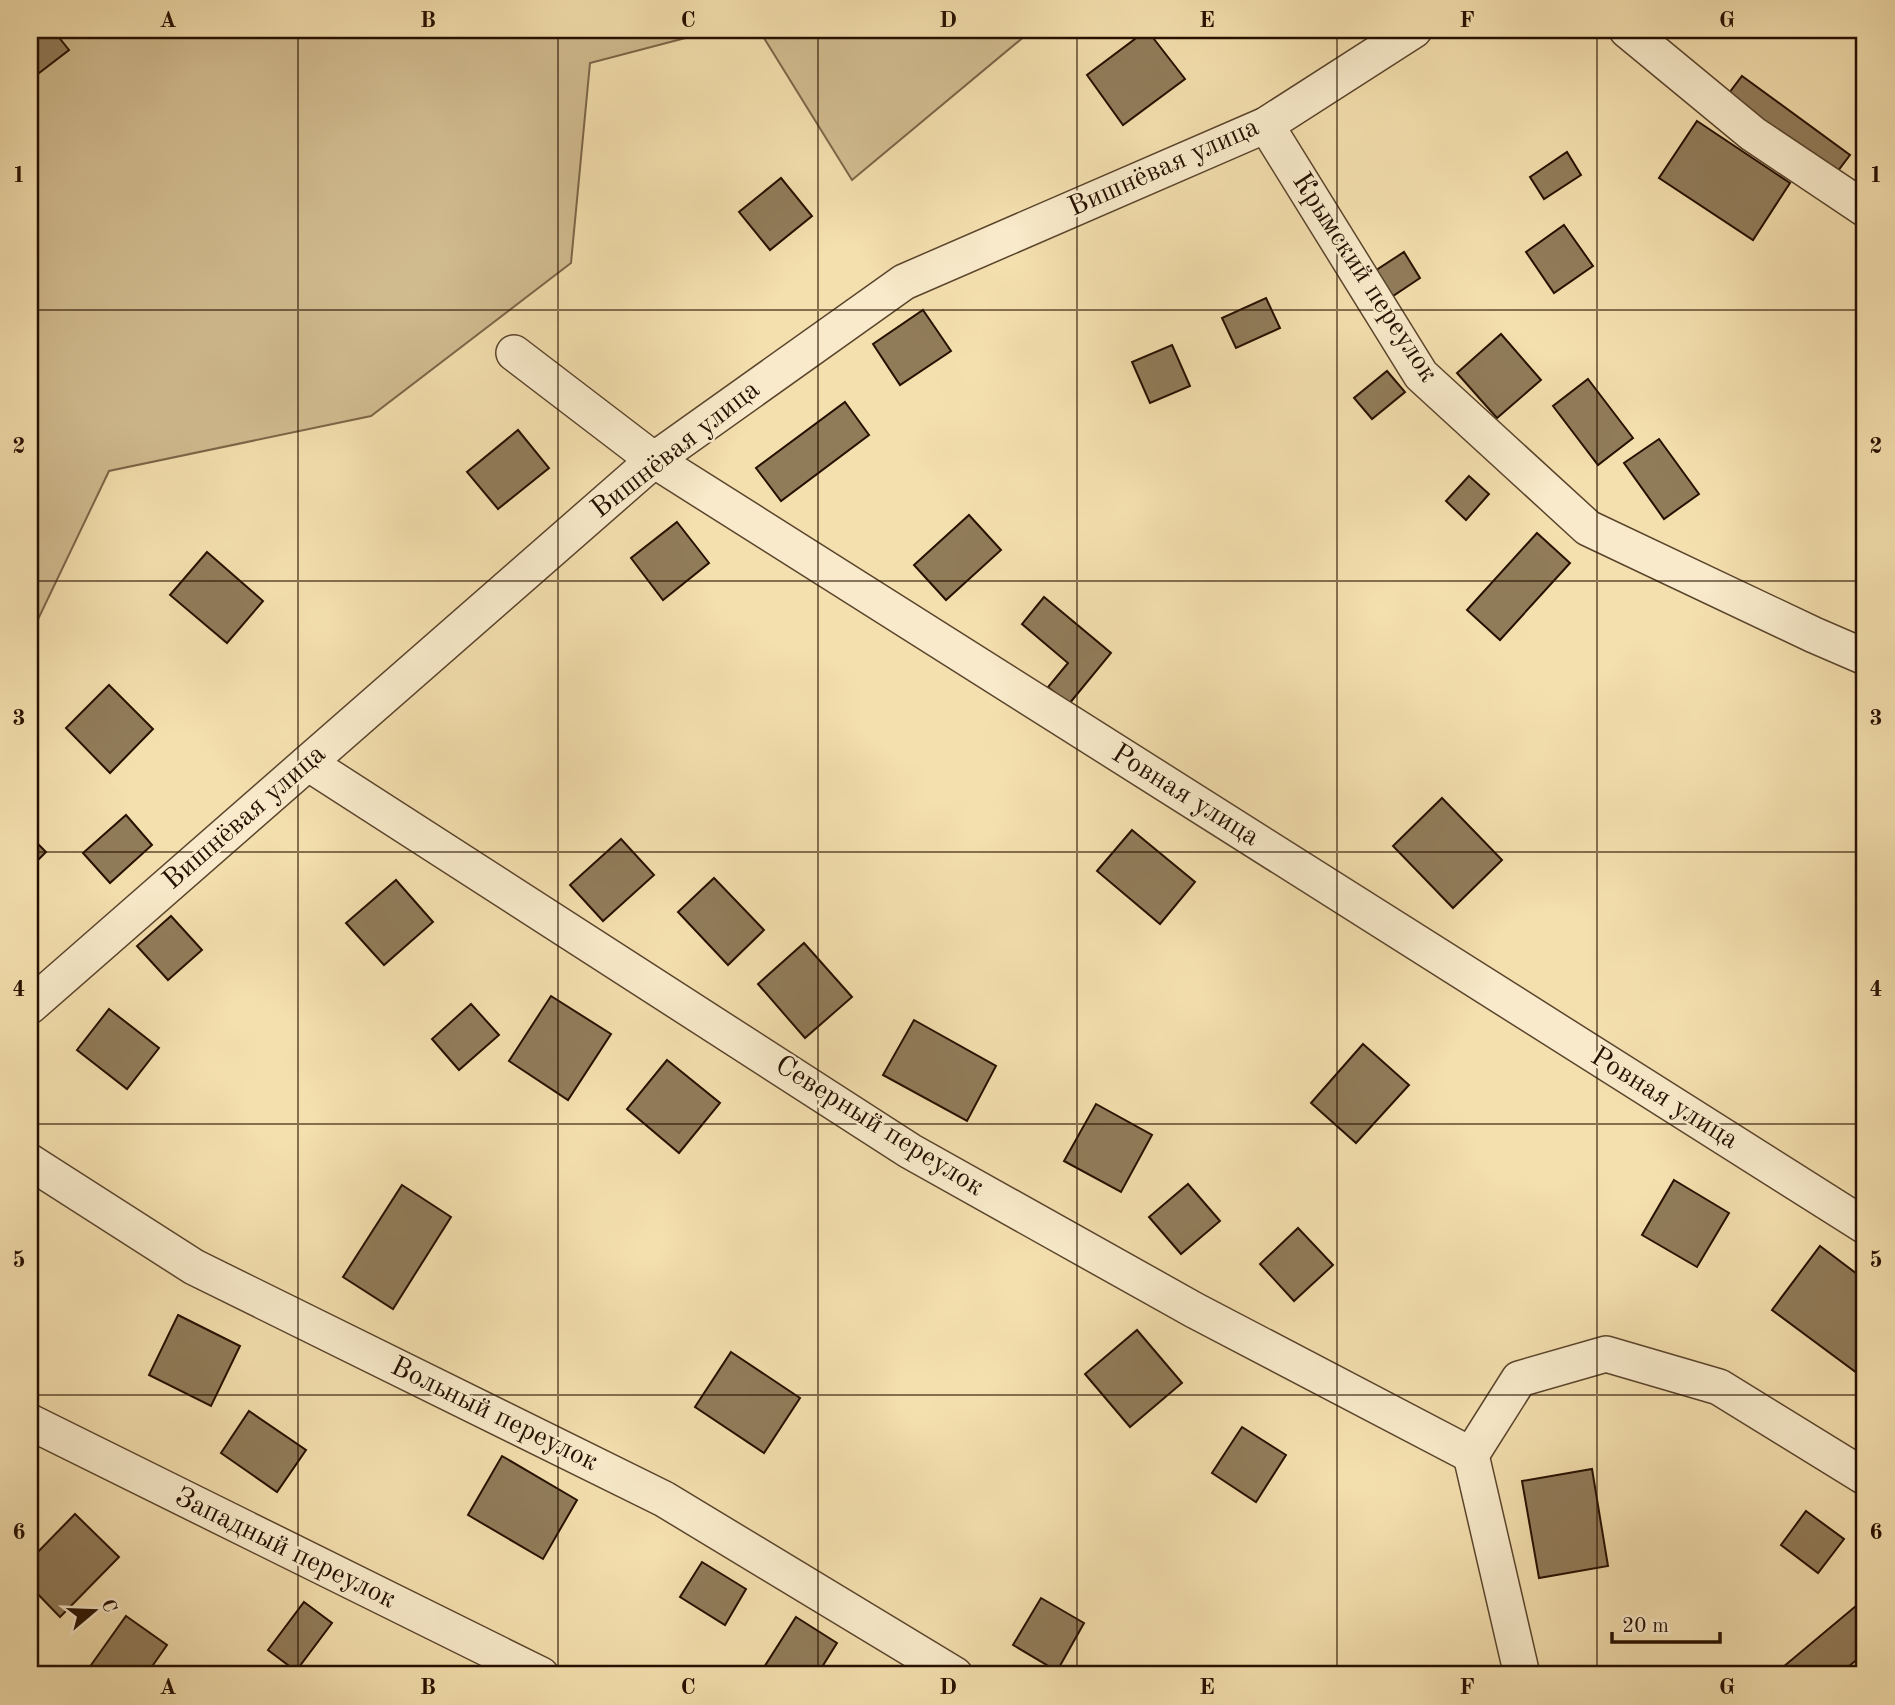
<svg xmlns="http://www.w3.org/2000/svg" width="1895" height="1705" font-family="'Old Standard TT',serif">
  <rect width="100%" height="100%" fill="#f4dfae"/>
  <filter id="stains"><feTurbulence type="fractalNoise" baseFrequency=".00286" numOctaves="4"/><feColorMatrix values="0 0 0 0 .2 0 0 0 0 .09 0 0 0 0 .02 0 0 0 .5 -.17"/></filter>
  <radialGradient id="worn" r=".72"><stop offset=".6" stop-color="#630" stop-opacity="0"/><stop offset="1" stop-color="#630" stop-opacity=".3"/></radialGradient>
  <g fill="#d1bc90" stroke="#7c6648" stroke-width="2">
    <path d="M30 30H716L590 63 571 263 371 416 109 471 30 636Z"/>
    <path d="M759 30H1032L852 180Z"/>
  </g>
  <g fill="#917c5a" stroke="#261000" stroke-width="2">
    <path d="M30 30H53L69 50 30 80Z"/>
    <path d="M1147 30 1185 79 1123 125 1087 75Z"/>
    <path d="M1742 76 1850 155 1831 180 1723 101Z"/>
    <path d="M1697 121 1790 183 1753 240 1659 178Z"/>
    <path d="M1567 152 1581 175 1544 199 1530 177Z"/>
    <path d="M781 178 812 216 770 250 739 212Z"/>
    <path d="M1564 225 1593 266 1554 293 1526 252Z"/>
    <path d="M1404 252 1420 278 1384 302 1367 276Z"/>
    <path d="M1266 298 1280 328 1236 348 1222 318Z"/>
    <path d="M923 310 951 351 900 385 873 344Z"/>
    <path d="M1501 334 1541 380 1497 418 1457 373Z"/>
    <path d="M1172 345 1190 386 1150 403 1132 362Z"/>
    <path d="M1387 371 1405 392 1372 419 1354 398Z"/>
    <path d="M1588 379 1633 438 1598 465 1553 406Z"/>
    <path d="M845 402 869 435 781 501 756 468Z"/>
    <path d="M518 430 549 468 498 509 467 472Z"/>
    <path d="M1659 439 1699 494 1664 519 1624 463Z"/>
    <path d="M1469 476 1489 494 1466 520 1446 501Z"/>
    <path d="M969 515 1001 550 946 600 914 565Z"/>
    <path d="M677 522 709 563 663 600 631 558Z"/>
    <path d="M1537 533 1570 563 1500 640 1467 610Z"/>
    <path d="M207 552 263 601 227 643 170 595Z"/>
    <path d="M1044 597 1111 653 1069 704 1048 687 1068 663 1022 624Z"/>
    <path d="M109 685 153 729 110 773 66 728Z"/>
    <path d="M1442 798 1502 860 1453 908 1393 846Z"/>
    <path d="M126 815 152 845 110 883 83 853Z"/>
    <path d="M1132 830 1195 882 1160 924 1097 871Z"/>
    <path d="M30 836 46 852 30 868Z"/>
    <path d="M621 839 654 875 603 921 570 885Z"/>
    <path d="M714 878 764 930 728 965 678 912Z"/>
    <path d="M396 880 433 922 384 965 346 923Z"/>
    <path d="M171 916 202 950 168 980 137 946Z"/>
    <path d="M804 943 852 997 805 1038 758 984Z"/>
    <path d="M551 996 611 1034 568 1100 509 1061Z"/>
    <path d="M471 1004 499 1035 459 1070 432 1039Z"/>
    <path d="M109 1009 159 1048 127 1089 77 1050Z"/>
    <path d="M914 1020 996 1066 967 1121 883 1075Z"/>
    <path d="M1363 1044 1409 1085 1356 1143 1311 1103Z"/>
    <path d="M667 1060 720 1103 679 1153 627 1109Z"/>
    <path d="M1096 1104 1152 1135 1121 1192 1064 1161Z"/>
    <path d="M1674 1180 1729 1213 1697 1267 1642 1235Z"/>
    <path d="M1188 1184 1220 1221 1181 1254 1149 1217Z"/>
    <path d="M402 1185 451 1217 393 1309 343 1277Z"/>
    <path d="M1298 1228 1333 1265 1294 1301 1260 1264Z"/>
    <path d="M1820 1246 1865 1280V1379L1772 1310Z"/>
    <path d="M178 1315 240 1346 211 1406 149 1375Z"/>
    <path d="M1137 1330 1182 1383 1130 1427 1085 1374Z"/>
    <path d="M731 1352 800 1398 764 1453 695 1407Z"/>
    <path d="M249 1411 306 1450 277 1492 221 1453Z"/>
    <path d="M1242 1427 1286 1455 1256 1502 1212 1473Z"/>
    <path d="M502 1456 577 1500 543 1559 468 1515Z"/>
    <path d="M1592 1469 1608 1566 1539 1578 1522 1481Z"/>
    <path d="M1806 1511 1844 1539 1818 1573 1781 1545Z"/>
    <path d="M75 1514 119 1557 60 1617 30 1586V1560Z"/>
    <path d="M702 1562 746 1589 725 1625 680 1597Z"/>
    <path d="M1041 1598 1084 1623 1057 1671 1013 1645Z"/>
    <path d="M1863 1600 1865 1602V1653L1838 1675H1790L1783 1667Z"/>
    <path d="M304 1602 332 1623 296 1671 268 1650Z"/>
    <path d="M126 1616 167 1645 146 1675H84Z"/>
    <path d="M796 1617 837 1643 817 1675H759Z"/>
  </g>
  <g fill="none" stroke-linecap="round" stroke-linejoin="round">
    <defs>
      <g id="minor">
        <path d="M1627 30 1753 134 1865 209"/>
        <path d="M1266 125 1421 375 1588 528 1814 635 1865 657"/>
        <path d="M514 353 654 460 1865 1226"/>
        <path d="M308 763 910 1151 1194 1310 1471 1455"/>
        <path d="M30 1006 654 460 904 282 1266 125 1414 30"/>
        <path d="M30 1162 194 1267 664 1499 955 1675"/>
        <path d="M30 1422 541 1675"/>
        <path d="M1471 1455 1519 1379 1606 1354 1719 1387 1865 1477"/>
        <path d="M1471 1455 1522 1675"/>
      </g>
    </defs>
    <use href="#minor" stroke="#5a442c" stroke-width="38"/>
    <use href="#minor" stroke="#f8eaca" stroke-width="35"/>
  </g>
  <path fill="none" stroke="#261000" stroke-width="2" stroke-opacity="0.55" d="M298 30V1675M558 30V1675M818 30V1675M1077 30V1675M1337 30V1675M1597 30V1675M30 310H1865M30 581H1865M30 852H1865M30 1124H1865M30 1395H1865"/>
  <g text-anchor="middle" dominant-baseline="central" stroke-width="5" stroke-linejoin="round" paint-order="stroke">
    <g font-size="28" fill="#261000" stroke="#f8eaca">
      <text transform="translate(1164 168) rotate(-24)">Вишнёвая улица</text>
      <text transform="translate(1364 278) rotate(57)">Крымский переулок</text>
      <text transform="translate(676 450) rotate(-38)">Вишнёвая улица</text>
      <text transform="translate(1185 796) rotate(32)">Ровная улица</text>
      <text transform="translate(245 818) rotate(-41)">Вишнёвая улица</text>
      <text transform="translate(1664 1099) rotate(32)">Ровная улица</text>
      <text transform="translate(879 1127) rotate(32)">Северный переулок</text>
      <text transform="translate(494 1415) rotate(26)">Вольный переулок</text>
      <text transform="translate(285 1549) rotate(26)">Западный переулок</text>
    </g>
  </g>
  <rect width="1895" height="1705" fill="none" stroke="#f4dfae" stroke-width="77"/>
  <g transform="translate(94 1611) rotate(71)" stroke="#f8eaca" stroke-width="5" paint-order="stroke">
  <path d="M0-5L12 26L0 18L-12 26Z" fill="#261000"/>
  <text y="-10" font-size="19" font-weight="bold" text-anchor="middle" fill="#261000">С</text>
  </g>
  <path d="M1612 1632v10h108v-10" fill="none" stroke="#261000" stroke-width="3.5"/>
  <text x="1622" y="1632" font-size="21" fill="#261000" stroke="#f8eaca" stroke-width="5" paint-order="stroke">20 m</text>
  <rect x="38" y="38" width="1818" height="1628" fill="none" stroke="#261000" stroke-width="2.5"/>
  <g font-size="23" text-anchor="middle" font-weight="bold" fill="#261000">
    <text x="168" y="27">A</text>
    <text x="428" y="27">B</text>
    <text x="688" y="27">C</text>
    <text x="948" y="27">D</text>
    <text x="1207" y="27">E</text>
    <text x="1467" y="27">F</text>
    <text x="1727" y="27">G</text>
    <text x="19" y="182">1</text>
    <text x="1876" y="182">1</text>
    <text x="19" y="453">2</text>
    <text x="1876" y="453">2</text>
    <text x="19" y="725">3</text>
    <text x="1876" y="725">3</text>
    <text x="19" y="996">4</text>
    <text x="1876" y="996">4</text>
    <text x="19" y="1267">5</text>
    <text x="1876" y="1267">5</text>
    <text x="19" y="1539">6</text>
    <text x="1876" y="1539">6</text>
    <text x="168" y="1694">A</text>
    <text x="428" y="1694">B</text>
    <text x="688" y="1694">C</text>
    <text x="948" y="1694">D</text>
    <text x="1207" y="1694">E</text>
    <text x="1467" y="1694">F</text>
    <text x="1727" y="1694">G</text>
  </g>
  <rect width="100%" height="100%" filter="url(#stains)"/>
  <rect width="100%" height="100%" fill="url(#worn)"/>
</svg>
